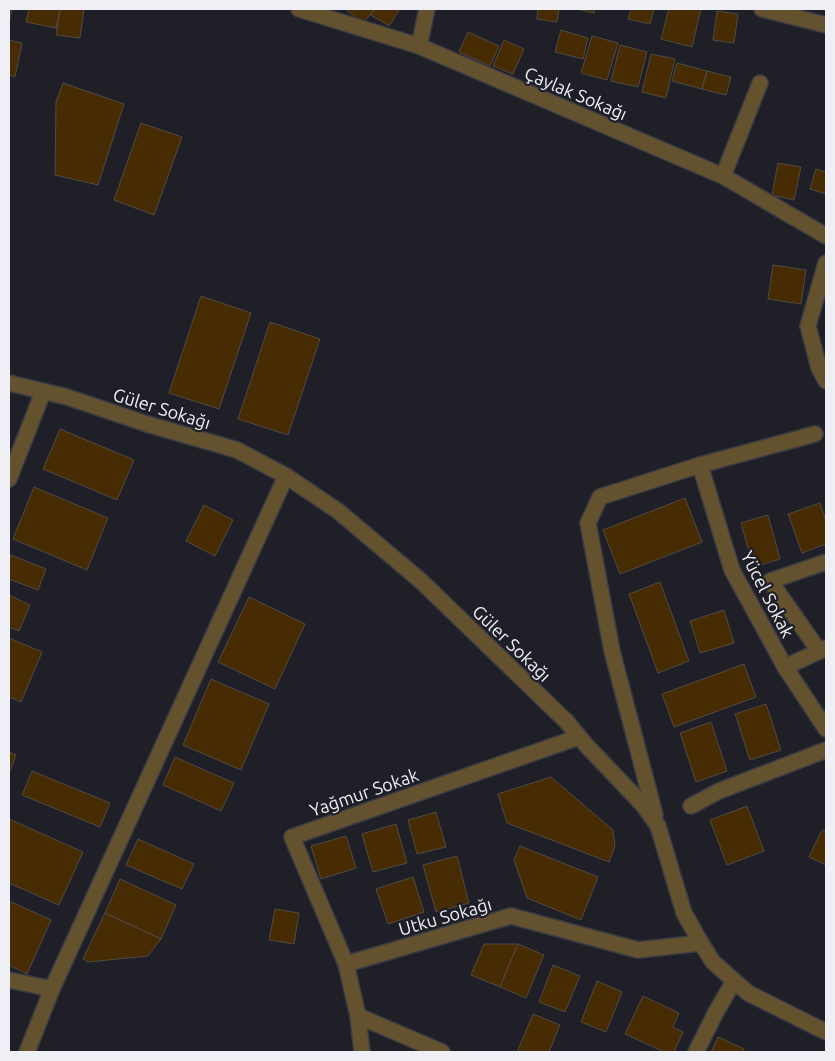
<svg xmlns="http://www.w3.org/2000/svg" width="835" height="1061" font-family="Ubuntu,sans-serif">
  <rect width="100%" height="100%" fill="#1f1f28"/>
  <g fill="#462b03" stroke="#524b43">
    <path d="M9 9H12L9 23Z"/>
    <path d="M29 9H60L56 28 26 22Z"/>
    <path d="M60 9H84L80 38 56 35Z"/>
    <path d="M345 9H373L374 10 363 23Z"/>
    <path d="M375 9H400L389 26 371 15Z"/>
    <path d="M538 9H559L557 22 537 19Z"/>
    <path d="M577 9H595L594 13Z"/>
    <path d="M631 9H654L650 24 628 19Z"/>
    <path d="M669 9H701L692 47 661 39Z"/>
    <path d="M717 11 738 14 734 43 713 40Z"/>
    <path d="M561 30 588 38 583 59 555 52Z"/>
    <path d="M468 32 499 46 490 66 459 52Z"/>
    <path d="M592 36 618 43 607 80 581 73Z"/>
    <path d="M9 40 22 43 15 77 9 75Z"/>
    <path d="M504 40 524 49 513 74 493 66Z"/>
    <path d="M620 45 647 52 638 87 611 81Z"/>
    <path d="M651 54 675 59 666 98 642 92Z"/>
    <path d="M677 63 707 71 702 89 672 81Z"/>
    <path d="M707 71 731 77 726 95 702 89Z"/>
    <path d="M63 83 124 104 98 185 55 175 56 102Z"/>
    <path d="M141 123 182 137 154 215 114 200Z"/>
    <path d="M778 163 801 167 794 200 772 195Z"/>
    <path d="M816 169 826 172V194L810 189Z"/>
    <path d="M773 265 806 270 801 304 768 299Z"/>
    <path d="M201 296 251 313 219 409 169 393Z"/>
    <path d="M270 322 320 339 288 435 238 419Z"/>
    <path d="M60 429 134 460 117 500 43 469Z"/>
    <path d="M34 487 108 518 87 570 13 539Z"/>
    <path d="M685 498 702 542 620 574 603 530Z"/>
    <path d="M820 503 826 521V544L802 553 788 514Z"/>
    <path d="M204 505 233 520 215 556 186 541Z"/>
    <path d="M768 515 780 559 753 567 741 523Z"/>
    <path d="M11 555 46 569 38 590 9 579V561Z"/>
    <path d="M660 582 689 661 658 673 629 594Z"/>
    <path d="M9 595 30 605 19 631 9 627Z"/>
    <path d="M249 597 305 624 275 689 218 662Z"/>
    <path d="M724 610 734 643 700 653 690 621Z"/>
    <path d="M9 638 42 652 21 702 9 697Z"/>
    <path d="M744 664 756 697 674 727 662 694Z"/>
    <path d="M211 679 269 704 241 770 183 745Z"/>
    <path d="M766 704 781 750 750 760 735 714Z"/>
    <path d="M711 722 727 771 696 782 680 733Z"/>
    <path d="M9 752 16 755 9 773Z"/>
    <path d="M175 757 234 783 221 811 163 785Z"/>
    <path d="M32 771 110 803 100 827 22 795Z"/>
    <path d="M551 777 613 830 615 846 609 862 507 823 498 794Z"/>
    <path d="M747 806 764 851 727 865 710 820Z"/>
    <path d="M436 812 446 847 417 854 408 820Z"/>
    <path d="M9 819 83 852 59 905 9 883Z"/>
    <path d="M396 824 407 863 373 872 362 834Z"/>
    <path d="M822 830 826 832V865L809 857Z"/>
    <path d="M346 836 356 868 321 879 311 846Z"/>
    <path d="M138 839 194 864 182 889 126 865Z"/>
    <path d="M520 846 598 877 581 920 527 898 514 860Z"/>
    <path d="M457 856 469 903 436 912 423 865Z"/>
    <path d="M413 877 424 912 388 924 376 889Z"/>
    <path d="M120 879 176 905 161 939 105 913Z"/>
    <path d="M9 901 51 920 27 974 9 965Z"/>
    <path d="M275 909 299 913 294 944 269 940Z"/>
    <path d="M105 913 161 939 148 956 88 962 83 959Z"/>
    <path d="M484 944H518L500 987 471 975Z"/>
    <path d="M518 944 544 955 526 998 500 987Z"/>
    <path d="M553 965 580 976 565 1012 539 1002Z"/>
    <path d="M597 981 622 992 606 1032 581 1022Z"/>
    <path d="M643 996 679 1013 673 1027 683 1032 674 1052H664L625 1034Z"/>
    <path d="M533 1014 560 1025 549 1052H517Z"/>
    <path d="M718 1037 744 1049 742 1052H711Z"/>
  </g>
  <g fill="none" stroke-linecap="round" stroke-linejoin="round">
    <defs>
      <g id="minor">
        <path d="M299 9 419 46 723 176 826 236"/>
        <path d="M762 9 826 25"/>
        <path d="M419 46 427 9"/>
        <path d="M723 176 760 83"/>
        <path d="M826 263 808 326 819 368 826 381"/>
        <path d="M9 383 67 397 147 424 237 450 286 476 338 511 421 581 567 722 586 745 644 806 658 826 684 913 701 943 713 962 748 993 826 1032"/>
        <path d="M700 465 732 570 785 667 826 729"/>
        <path d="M9 479 43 392"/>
        <path d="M819 651 770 581 826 562"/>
        <path d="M785 667 826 648"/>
        <path d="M691 806 719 791 826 750"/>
        <path d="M655 815 612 651 588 523 600 497 700 465 815 434"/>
        <path d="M346 964 292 837 579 737"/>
        <path d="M9 980 52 989"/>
        <path d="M358 1016 442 1052"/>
        <path d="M27 1052 52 989 286 476"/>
        <path d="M362 1052 358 1016 346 964 511 916 638 950 701 943"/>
        <path d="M696 1052 716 1012 734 981"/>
      </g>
    </defs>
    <use href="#minor" stroke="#3c3c45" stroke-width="18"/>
    <use href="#minor" stroke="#64522f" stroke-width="15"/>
  </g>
  <g text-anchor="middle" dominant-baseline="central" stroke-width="4.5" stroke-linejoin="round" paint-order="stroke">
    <g font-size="18" fill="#eff0f6" stroke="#1f1f28">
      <text transform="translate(576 93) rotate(23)">Çaylak Sokağı</text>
      <text transform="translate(162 408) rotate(17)">Güler Sokağı</text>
      <text transform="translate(768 594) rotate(63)">Yücel Sokak</text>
      <text transform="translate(512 643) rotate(44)">Güler Sokağı</text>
      <text transform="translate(364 792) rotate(-19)">Yağmur Sokak</text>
      <text transform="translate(445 916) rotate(-16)">Utku Sokağı</text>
    </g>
  </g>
  <rect width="835" height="1061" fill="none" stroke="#eff0f6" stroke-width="20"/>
</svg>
